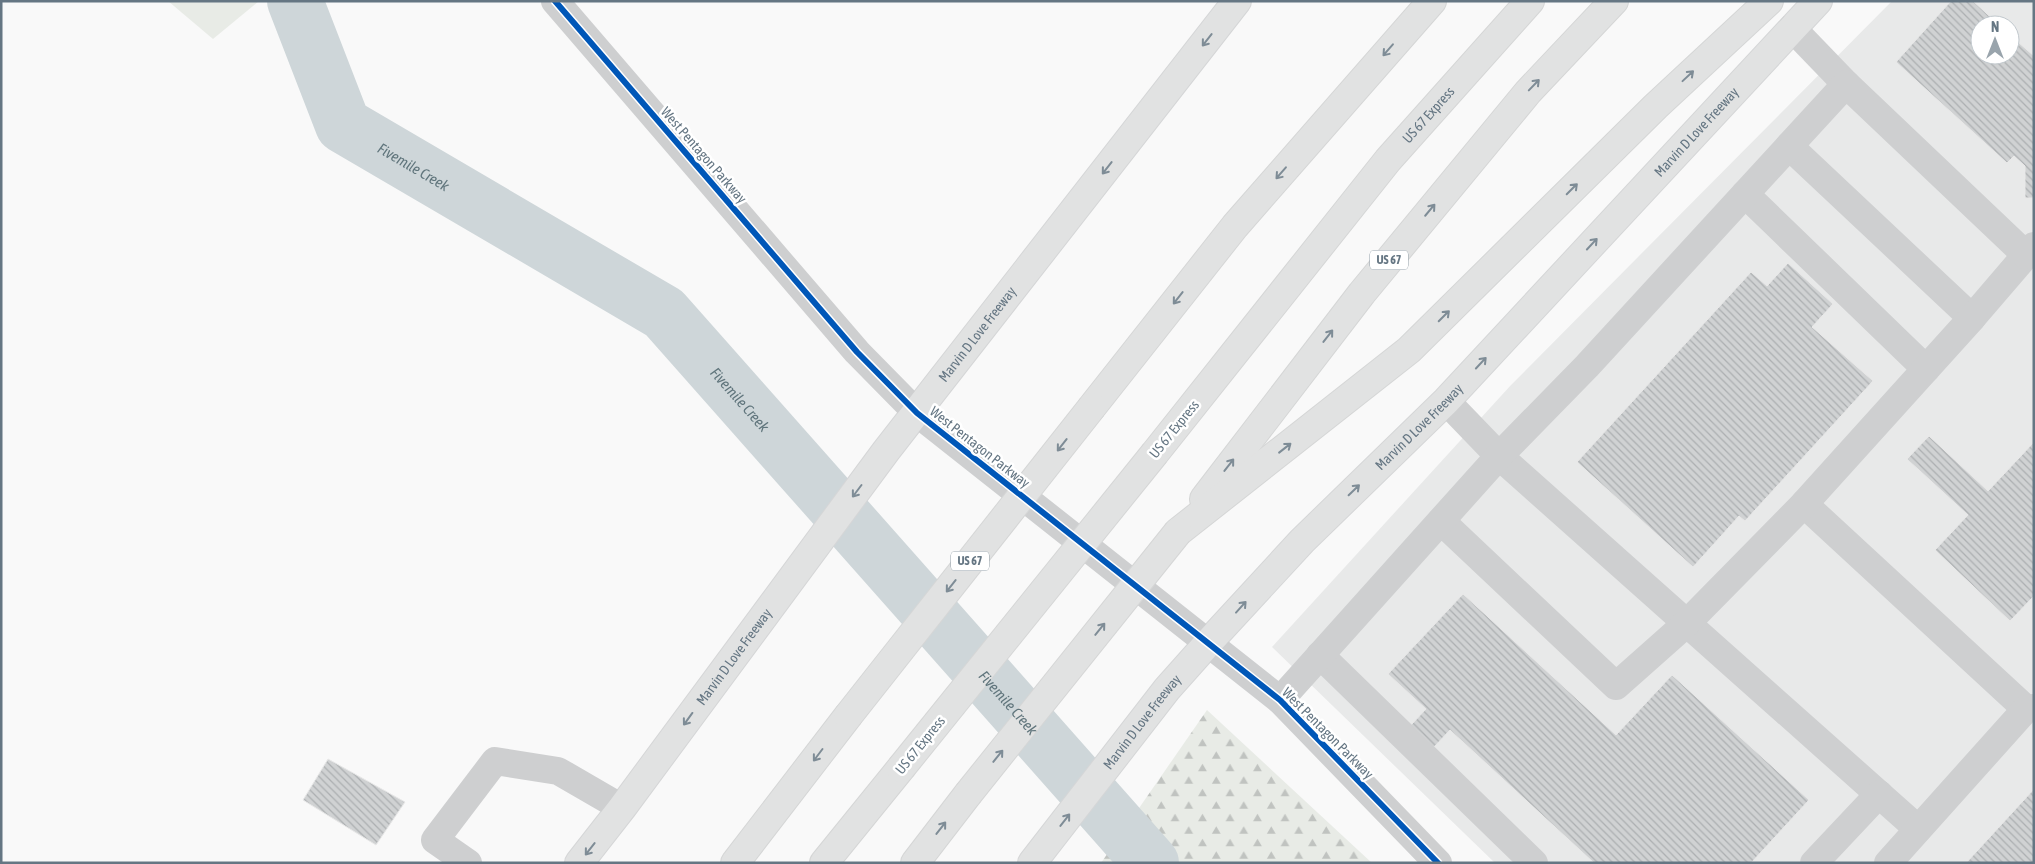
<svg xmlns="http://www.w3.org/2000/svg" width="2035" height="864" font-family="'Asap Condensed',sans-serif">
  <defs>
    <pattern id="forest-firs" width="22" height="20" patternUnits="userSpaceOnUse" patternTransform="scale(1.25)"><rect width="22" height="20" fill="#e8ebe6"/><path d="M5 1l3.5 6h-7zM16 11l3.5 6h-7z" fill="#c0c3c0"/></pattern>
    <pattern id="building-back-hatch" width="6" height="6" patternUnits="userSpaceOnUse" patternTransform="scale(1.25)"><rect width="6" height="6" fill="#d0d2d3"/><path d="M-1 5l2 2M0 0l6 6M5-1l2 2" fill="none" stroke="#acafb1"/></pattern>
  </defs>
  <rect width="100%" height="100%" fill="#f9f9f9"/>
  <path fill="#e8e9e9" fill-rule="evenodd" d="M1892 1H2034V863H1495L1272 647 1511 385ZM1980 25H2010V55H1980Z"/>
  <path fill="url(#forest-firs)" d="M1207 710 1372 863H1101Z"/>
  <path fill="#e8ebe6" d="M168 1H259L213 39Z"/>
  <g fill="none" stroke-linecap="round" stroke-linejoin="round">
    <path stroke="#ced6d9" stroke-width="56" id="s1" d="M295 1 343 125 664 313 1151 863"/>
  </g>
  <g fill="url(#building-back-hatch)" stroke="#e8e8e8">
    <path d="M1951 1H1973L1999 25H1980V55H2010V35L2034 56V198H2025V166L2014 156 2007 163 1896 62Z"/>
    <path d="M1788 263 1833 304 1812 327 1873 381 1745 521 1739 516 1693 567 1577 462 1751 272 1767 286Z"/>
    <path d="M1929 436 1988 491 2034 442V596L2010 621 1935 550 1968 515 1907 459Z"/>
    <path d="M1463 594 1616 735 1672 675 1809 800 1751 863H1594L1450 730 1434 747 1411 725 1426 709 1388 674Z"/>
    <path d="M328 759 405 802 376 845 303 800Z"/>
    <path d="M2034 789V863H1966Z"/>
  </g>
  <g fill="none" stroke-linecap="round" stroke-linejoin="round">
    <defs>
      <g id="major">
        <path id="s2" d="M579 863 622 808 886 451 1237 1"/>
        <path id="s3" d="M1032 863 1167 689 1208 643 1302 541 1446 401 1818 1"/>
      </g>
      <g id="highway">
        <path d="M1092 407 1235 226 1432 1"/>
        <path id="s4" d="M1155 453 1388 160 1530 1"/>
        <path d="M1204 499 1362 293 1528 92 1614 1"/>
        <path d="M1178 532 1409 350 1656 106 1769 1"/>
        <path d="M735 863 848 716"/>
        <path d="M824 863 901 768"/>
        <path d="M915 863 968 794"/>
      </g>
    </defs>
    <use href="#major" stroke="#d5d6d7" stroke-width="30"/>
    <use href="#highway" stroke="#d5d6d6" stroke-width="30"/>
    <g stroke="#cecfd0" stroke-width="28">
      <path d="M555 1 857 352 917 413 1280 700 1438 863"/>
      <path d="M1792 28 1846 84"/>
      <path d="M1789 146 1972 318"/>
      <path d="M1745 194 1926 369"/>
      <path d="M1446 401 1499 456 1918 829"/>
      <path d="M1804 504 2026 709"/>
      <path d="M1441 521 1616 686 1687 623 1804 504 1972 318 2026 255"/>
      <path d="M1320 655 1534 863"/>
      <path d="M1280 700 1499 456 1587 366 1846 84 2026 255 2034 246"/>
      <path d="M468 863 435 840 495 761 558 771 622 808"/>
      <path d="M1814 863 1879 794"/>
      <path d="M1888 863 2026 709 2034 708"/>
    </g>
    <use href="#major" stroke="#e1e2e2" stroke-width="28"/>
    <use href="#highway" stroke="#e1e2e2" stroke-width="28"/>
    <defs>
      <g id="highway-bridge">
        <path d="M848 716 1092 407"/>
        <path d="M901 768 1155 453"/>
        <path d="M968 794 1178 532"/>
      </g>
    </defs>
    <use href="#highway-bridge" stroke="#d5d6d6" stroke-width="30" stroke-linecap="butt"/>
    <use href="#highway-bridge" stroke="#e1e2e2" stroke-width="28"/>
    <defs>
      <path id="cycleway" d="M555 1 857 352 917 413 1280 700 1438 863"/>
    </defs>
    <use href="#cycleway" stroke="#fff" stroke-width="9"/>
    <use href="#cycleway" stroke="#0057b8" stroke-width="6"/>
  </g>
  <defs><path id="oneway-shaft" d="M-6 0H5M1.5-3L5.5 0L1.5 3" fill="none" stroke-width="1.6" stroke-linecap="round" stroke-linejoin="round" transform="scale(1.25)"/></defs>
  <g stroke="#7e8c96">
    <use href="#oneway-shaft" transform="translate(1207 40) rotate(128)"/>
    <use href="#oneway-shaft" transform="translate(1388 50) rotate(131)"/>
    <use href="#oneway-shaft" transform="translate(1688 76) rotate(-43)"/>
    <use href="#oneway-shaft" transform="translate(1534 85) rotate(-46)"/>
    <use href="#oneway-shaft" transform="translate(1107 168) rotate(128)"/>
    <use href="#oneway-shaft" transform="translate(1281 173) rotate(131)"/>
    <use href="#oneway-shaft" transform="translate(1572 189) rotate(-45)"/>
    <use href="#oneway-shaft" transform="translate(1430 210) rotate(-50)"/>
    <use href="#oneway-shaft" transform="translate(1592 244) rotate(-47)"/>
    <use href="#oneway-shaft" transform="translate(1178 298) rotate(128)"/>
    <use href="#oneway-shaft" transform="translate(1444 316) rotate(-45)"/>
    <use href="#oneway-shaft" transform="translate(1328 336) rotate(-52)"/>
    <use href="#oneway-shaft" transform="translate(1481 363) rotate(-47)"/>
    <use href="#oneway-shaft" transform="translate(1062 445) rotate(128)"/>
    <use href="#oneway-shaft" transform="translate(1285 448) rotate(-38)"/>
    <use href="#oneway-shaft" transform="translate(1229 465) rotate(-52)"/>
    <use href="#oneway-shaft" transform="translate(1354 490) rotate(-44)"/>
    <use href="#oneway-shaft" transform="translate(857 491) rotate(127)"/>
    <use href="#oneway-shaft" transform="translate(951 586) rotate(128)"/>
    <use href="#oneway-shaft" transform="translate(1241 607) rotate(-48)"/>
    <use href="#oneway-shaft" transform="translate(1100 629) rotate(-51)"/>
    <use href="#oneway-shaft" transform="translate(688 719) rotate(126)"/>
    <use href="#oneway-shaft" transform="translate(818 755) rotate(127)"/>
    <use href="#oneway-shaft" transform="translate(998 756) rotate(-51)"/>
    <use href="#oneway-shaft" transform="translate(1065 820) rotate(-52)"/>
    <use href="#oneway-shaft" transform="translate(941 828) rotate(-52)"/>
    <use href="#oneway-shaft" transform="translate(590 849) rotate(128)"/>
  </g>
  <g text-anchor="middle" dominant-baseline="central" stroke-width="5" stroke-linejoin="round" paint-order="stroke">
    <g fill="#fff" stroke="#939fa8" stroke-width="1">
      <rect x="1370" y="250.5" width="38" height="19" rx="4"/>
      <rect x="951" y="551.5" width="38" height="19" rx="4"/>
    </g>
    <g font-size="12" font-weight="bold" fill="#657683">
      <text x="1389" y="260">US 67</text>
      <text x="970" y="561">US 67</text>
    </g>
    <g font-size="14" fill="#657683" stroke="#fff">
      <text stroke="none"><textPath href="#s4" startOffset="435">US 67 Express</textPath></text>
      <text stroke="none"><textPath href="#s3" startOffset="989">Marvin D Love Freeway</textPath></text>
      <text transform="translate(704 155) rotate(49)">West Pentagon Parkway</text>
      <text stroke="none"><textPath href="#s2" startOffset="662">Marvin D Love Freeway</textPath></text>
      <text stroke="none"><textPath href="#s3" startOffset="584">Marvin D Love Freeway</textPath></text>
      <text transform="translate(1174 429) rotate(-51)">US 67 Express</text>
      <text transform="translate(980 447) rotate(38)">West Pentagon Parkway</text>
      <text stroke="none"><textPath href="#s2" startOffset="258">Marvin D Love Freeway</textPath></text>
      <text stroke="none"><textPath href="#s3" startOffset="179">Marvin D Love Freeway</textPath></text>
      <text transform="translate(1328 733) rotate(45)">West Pentagon Parkway</text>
      <text transform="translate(920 745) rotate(-51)">US 67 Express</text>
    </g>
    <g font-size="15" font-style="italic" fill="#60757c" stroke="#fff">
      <text stroke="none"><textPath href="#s1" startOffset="215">Fivemile Creek</textPath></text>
      <text stroke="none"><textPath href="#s1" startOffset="620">Fivemile Creek</textPath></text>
      <text stroke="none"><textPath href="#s1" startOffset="1025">Fivemile Creek</textPath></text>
    </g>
  </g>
  <rect width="2035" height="864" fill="none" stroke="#657683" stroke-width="5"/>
  <g transform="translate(1995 40)"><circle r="24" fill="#ffffff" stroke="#c1c8cd"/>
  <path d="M0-4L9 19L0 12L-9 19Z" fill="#99a4ac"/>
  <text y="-8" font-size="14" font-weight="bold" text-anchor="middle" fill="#657683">N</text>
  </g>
</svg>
